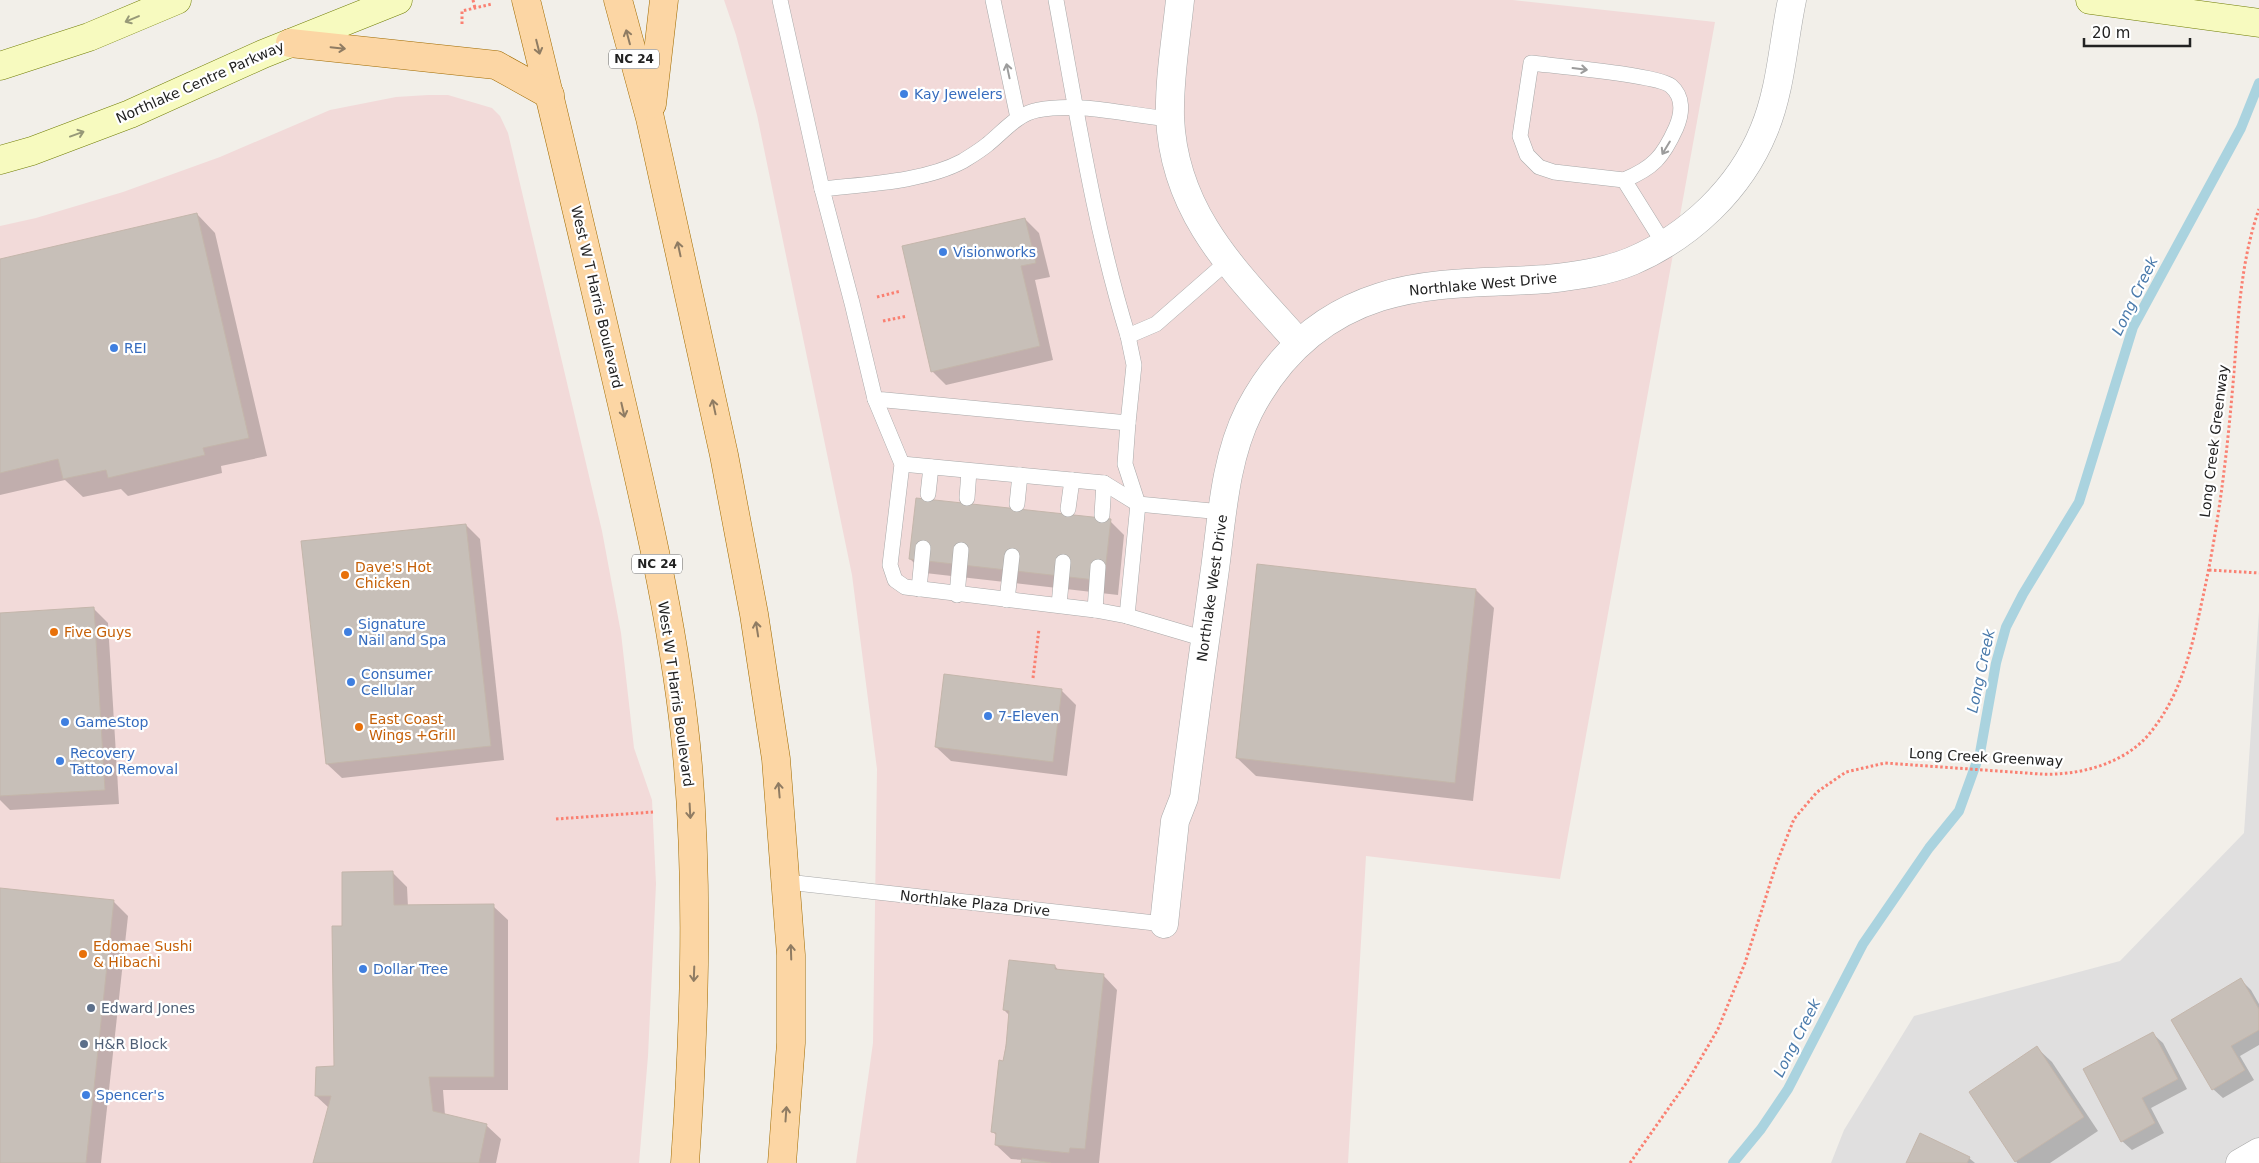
<svg xmlns="http://www.w3.org/2000/svg" width="2259" height="1163" font-family="'DejaVu Sans',sans-serif">
  <rect width="100%" height="100%" fill="#f2efe9"/>
  <path fill="#e0dfdf" d="M2259 612V1163H1831L1844 1130 1914 1016 2120 961 2244 833Z"/>
  <g fill="#f2dad9">
    <path d="M724 0H1513L1715 22 1560 879 1366 856 1348 1163H856L873 1043 877 769 852 575 757 115 736 35Z"/>
    <path d="M428 95H448L492 108 500 116 508 133 602 531 621 633 634 748 652 800 656 884 648 1056 639 1163H0V226L36 218 123 192 220 157 330 110 396 97Z"/>
  </g>
  <g fill="#0003">
    <path d="M197 214 215 233 267 456 221 466 222 473 128 496 121 489 83 497 65 480 0 495V260Z"/>
    <path d="M1025 219 1039 233 1050 277 1035 280 1053 360 946 385 932 371Z"/>
    <path d="M1110 521 1124 535 1118 595 925 573 910 559Z"/>
    <path d="M466 525 480 539 504 760 342 778 327 764Z"/>
    <path d="M1476 590 1494 608 1473 801 1256 776 1237 758Z"/>
    <path d="M94 609 108 623 119 804 10 810 0 800V614Z"/>
    <path d="M1061 690 1076 705 1067 776 951 761 936 747Z"/>
    <path d="M393 873 407 887 408 907 493 906 508 920V1090H443L445 1115 486 1125 501 1139 496 1163H315L329 1108 316 1096 335 1068 343 928Z"/>
    <path d="M0 889 113 901 128 916 101 1163H0Z"/>
    <path d="M1055 966 1059 971 1103 975 1117 990 1099 1163H1022L1023 1160 1011 1159 996 1145 997 1136 993 1132 1010 1016 1004 1010Z"/>
    <path d="M2241 980 2251 990 2259 1004V1045L2240 1056 2254 1080 2223 1098 2213 1089Z"/>
    <path d="M2153 1034 2163 1043 2187 1089 2151 1108 2164 1133 2132 1150 2122 1141Z"/>
    <path d="M2037 1048 2052 1062 2098 1131 2050 1163H2017L2016 1161Z"/>
    <path d="M1969 1158 1975 1163H1907Z"/>
  </g>
  <g fill="none" stroke-linecap="round" stroke-linejoin="round">
    <path stroke="#aad3df" stroke-width="10" d="M1733 1163 1761 1129 1788 1089 1863 944 1929 848 1959 811 1980 753 1996 663 2006 627 2023 594 2079 502 2133 327 2241 128 2259 83"/>
  </g>
  <g fill="#c7bfb8" stroke="#c4b6ab">
    <path d="M197 213 249 438 203 448 205 455 108 478 106 470 63 479 58 459 0 473V259Z"/>
    <path d="M1025 218 1036 263 1021 266 1040 346 931 372 902 246Z"/>
    <path d="M916 498 1111 519 1104 581 909 559Z"/>
    <path d="M466 524 491 746 326 764 301 541Z"/>
    <path d="M1257 564 1476 589 1455 783 1236 758Z"/>
    <path d="M94 607 105 790 0 796V613Z"/>
    <path d="M944 674 1062 689 1053 762 935 747Z"/>
    <path d="M393 871 394 905 494 904V1077H429L433 1111 487 1124 479 1163H313L331 1096H315L316 1067 334 1066 332 926H342V872Z"/>
    <path d="M0 888 114 900 86 1163H0Z"/>
    <path d="M1009 960 1055 965V969L1104 974 1085 1149 1070 1148 1069 1153 995 1145 996 1133 991 1132 999 1060 1003 1061 1006 1046 1009 1011 1003 1010Z"/>
    <path d="M2241 978 2259 1009V1030L2231 1046 2245 1070 2212 1090 2171 1020Z"/>
    <path d="M2153 1032 2178 1079 2142 1098 2155 1123 2121 1142 2083 1069Z"/>
    <path d="M2037 1046 2084 1117 2015 1162 1969 1092Z"/>
    <path d="M1920 1133 1970 1157 1967 1163H1906Z"/>
    <path d="M1022 1158 1051 1163H1021Z"/>
  </g>
  <g fill="none" stroke-linecap="round" stroke-linejoin="round">
    <defs>
      <g id="lane">
        <path d="M780 0 822 189"/>
        <path d="M993 0 1018 118"/>
        <path d="M1056 0C1077 113 1094 226 1128 336L1156 324 1228 261"/>
        <path d="M1624 180C1653 168 1663 157 1676 128 1682 114 1684 97 1671 86 1658 75 1555 66 1531 63L1520 136 1527 155 1539 167 1554 172 1624 180 1664 244"/>
        <path d="M1128 336 1134 365 1128 423 875 399 852 303 822 189C865 184 924 182 963 161 971 156 981 150 988 144 1004 131 1017 114 1038 110 1081 102 1126 115 1170 119"/>
        <path d="M875 399 902 464 890 565 895 580 905 587 1095 610 1127 616 1205 639"/>
        <path d="M902 464 1104 483 1138 504 1222 512"/>
        <path d="M928 494 931 467"/>
        <path d="M967 498 969 471"/>
        <path d="M1017 504 1020 475"/>
        <path d="M1068 509 1072 480"/>
        <path d="M1102 515 1104 483"/>
        <path d="M919 589 923 548"/>
        <path d="M957 595 961 550"/>
        <path d="M1007 600 1012 556"/>
        <path d="M1059 605 1063 562"/>
        <path d="M1095 610 1098 567"/>
        <path d="M1127 616 1138 504 1125 464 1128 423"/>
        <path d="M787 882 1164 924"/>
      </g>
      <g id="street">
        <path d="M1180 0C1176 39 1169 78 1170 117 1174 216 1238 274 1299 343"/>
        <path d="M1164 924 1175 821 1184 798C1194 722 1204 645 1215 569 1222 516 1225 459 1249 411 1278 355 1320 316 1380 297 1434 280 1492 283 1547 279 1574 276 1606 272 1632 261 1690 236 1740 189 1764 130 1781 89 1783 43 1792 0"/>
        <path d="M2240 1163 2259 1152"/>
      </g>
      <g id="secondary">
        <path d="M2090 0 2259 23"/>
        <path d="M0 66 89 37 177 0"/>
        <path d="M0 160 32 151 130 114 263 54 398 0"/>
      </g>
      <g id="primary">
        <path d="M526 0C558 129 588 258 618 387 647 512 677 638 688 766 699 898 694 1031 685 1163"/>
        <path d="M618 0 650 118 724 455 754 614 776 759 791 955V1043L782 1163"/>
        <path d="M290 43 496 65 550 95"/>
        <path d="M652 104 664 0"/>
      </g>
    </defs>
    <use href="#lane" stroke="#a9a9a9" stroke-width="16"/>
    <use href="#street" stroke="#a9a9a9" stroke-width="29"/>
    <use href="#secondary" stroke="#707d05" stroke-width="29"/>
    <use href="#primary" stroke="#a06b00" stroke-width="29"/>
    <g stroke="#fa8072" stroke-width="3" stroke-dasharray="2.5 2.5" stroke-linecap="butt">
      <path d="M473 0 475 8"/>
      <path d="M462 24V11L492 4"/>
      <path d="M877 297 901 291"/>
      <path d="M883 321 907 316"/>
      <path d="M2209 570 2259 573"/>
      <path d="M1033 678 1039 629"/>
      <path d="M556 819 653 812"/>
      <path d="M1630 1163 1687 1082 1718 1029 1745 963 1776 865 1794 819 1817 792 1846 772 1885 763 2040 774C2078 776 2125 764 2150 733 2181 695 2192 648 2202 601 2217 534 2226 464 2232 395 2238 333 2238 269 2259 209"/>
    </g>
    <use href="#lane" stroke="#fff" stroke-width="15"/>
    <use href="#street" stroke="#fff" stroke-width="28"/>
    <use href="#secondary" stroke="#f7fabf" stroke-width="28"/>
    <use href="#primary" stroke="#fcd6a4" stroke-width="28"/>
  </g>
  <defs><path id="oneway-shaft" d="M-6 0H5M1.5-3L5.5 0L1.5 3" fill="none" stroke-width="1.6" stroke-linecap="round" stroke-linejoin="round" transform="scale(1.25)"/></defs>
  <g stroke="#979978">
    <use href="#oneway-shaft" transform="translate(132 19) rotate(157)"/>
    <use href="#oneway-shaft" transform="translate(77 134) rotate(-20)"/>
  </g>
  <g stroke="#8f7c63">
    <use href="#oneway-shaft" transform="translate(628 37) rotate(-105)"/>
    <use href="#oneway-shaft" transform="translate(538 47) rotate(76)"/>
    <use href="#oneway-shaft" transform="translate(338 48) rotate(6)"/>
    <use href="#oneway-shaft" transform="translate(679 249) rotate(-102)"/>
    <use href="#oneway-shaft" transform="translate(714 407) rotate(-102)"/>
    <use href="#oneway-shaft" transform="translate(623 410) rotate(77)"/>
    <use href="#oneway-shaft" transform="translate(757 629) rotate(-99)"/>
    <use href="#oneway-shaft" transform="translate(779 790) rotate(-95)"/>
    <use href="#oneway-shaft" transform="translate(690 811) rotate(87)"/>
    <use href="#oneway-shaft" transform="translate(791 952) rotate(-92)"/>
    <use href="#oneway-shaft" transform="translate(694 974) rotate(92)"/>
    <use href="#oneway-shaft" transform="translate(786 1114) rotate(-86)"/>
  </g>
  <g stroke="#9c9c9c">
    <use href="#oneway-shaft" transform="translate(1580 69) rotate(7)"/>
    <use href="#oneway-shaft" transform="translate(1008 71) rotate(-102)"/>
    <use href="#oneway-shaft" transform="translate(1666 148) rotate(121)"/>
  </g>
  <g fill="#3f7fe0" stroke="#fff" stroke-width="2">
    <circle cx="904" cy="94" r="5"/>
    <circle cx="943" cy="252" r="5"/>
    <circle cx="114" cy="348" r="5"/>
    <circle cx="348" cy="632" r="5"/>
    <circle cx="351" cy="682" r="5"/>
    <circle cx="988" cy="716" r="5"/>
    <circle cx="65" cy="722" r="5"/>
    <circle cx="60" cy="761" r="5"/>
    <circle cx="363" cy="969" r="5"/>
    <circle cx="86" cy="1095" r="5"/>
  </g>
  <g fill="#e8710a" stroke="#fff" stroke-width="2">
    <circle cx="345" cy="575" r="5"/>
    <circle cx="54" cy="632" r="5"/>
    <circle cx="359" cy="727" r="5"/>
    <circle cx="83" cy="954" r="5"/>
  </g>
  <g fill="#5c6f8a" stroke="#fff" stroke-width="2">
    <circle cx="91" cy="1008" r="5"/>
    <circle cx="84" cy="1044" r="5"/>
  </g>
  <g text-anchor="middle" dominant-baseline="central" stroke-width="4.5" stroke-linejoin="round" paint-order="stroke">
    <g fill="#fff" stroke="#646464" stroke-width="1">
      <rect x="609" y="49.5" width="50" height="19" rx="4"/>
      <rect x="632" y="554.5" width="50" height="19" rx="4"/>
    </g>
    <g font-size="12" font-weight="bold" fill="#222">
      <text x="634" y="59">NC 24</text>
      <text x="657" y="564">NC 24</text>
    </g>
    <g font-size="14" fill="#222" stroke="#fff">
      <text transform="translate(200 82) rotate(-24)">Northlake Centre Parkway</text>
      <text transform="translate(1483 284) rotate(-5)">Northlake West Drive</text>
      <text transform="translate(597 297) rotate(77)">West W T Harris Boulevard</text>
      <text transform="translate(2214 441) rotate(-83)">Long Creek Greenway</text>
      <text transform="translate(1212 588) rotate(-82)">Northlake West Drive</text>
      <text transform="translate(676 694) rotate(82)">West W T Harris Boulevard</text>
      <text transform="translate(1986 757) rotate(3)">Long Creek Greenway</text>
      <text transform="translate(975 903) rotate(6)">Northlake Plaza Drive</text>
    </g>
    <g font-size="14" fill="#366cbe" stroke="#fff" text-anchor="start">
      <text x="914" y="94">Kay Jewelers</text>
      <text x="953" y="252">Visionworks</text>
      <text x="124" y="348">REI</text>
      <text x="358" y="624">Signature<tspan x="358" dy="16">Nail and Spa</tspan></text>
      <text x="361" y="674">Consumer<tspan x="361" dy="16">Cellular</tspan></text>
      <text x="998" y="716">7-Eleven</text>
      <text x="75" y="722">GameStop</text>
      <text x="70" y="753">Recovery<tspan x="70" dy="16">Tattoo Removal</tspan></text>
      <text x="373" y="969">Dollar Tree</text>
      <text x="96" y="1095">Spencer's</text>
    </g>
    <g font-size="14" fill="#c56008" stroke="#fff" text-anchor="start">
      <text x="355" y="567">Dave's Hot<tspan x="355" dy="16">Chicken</tspan></text>
      <text x="64" y="632">Five Guys</text>
      <text x="369" y="719">East Coast<tspan x="369" dy="16">Wings +Grill</tspan></text>
      <text x="93" y="946">Edomae Sushi<tspan x="93" dy="16">&amp; Hibachi</tspan></text>
    </g>
    <g font-size="14" fill="#4e5e75" stroke="#fff" text-anchor="start">
      <text x="101" y="1008">Edward Jones</text>
      <text x="94" y="1044">H&amp;R Block</text>
    </g>
    <g font-size="15" font-style="italic" fill="#4a7aab" stroke="#fff">
      <text transform="translate(2135 296) rotate(-64)">Long Creek</text>
      <text transform="translate(1981 671) rotate(-78)">Long Creek</text>
      <text transform="translate(1797 1038) rotate(-63)">Long Creek</text>
    </g>
  </g>
  <path d="M2084 38v8h106v-8" fill="none" stroke="#222222" stroke-width="2.5"/>
  <text x="2092" y="38" font-size="15" fill="#222222" stroke="#ffffff" stroke-width="4" paint-order="stroke">20 m</text>
</svg>
